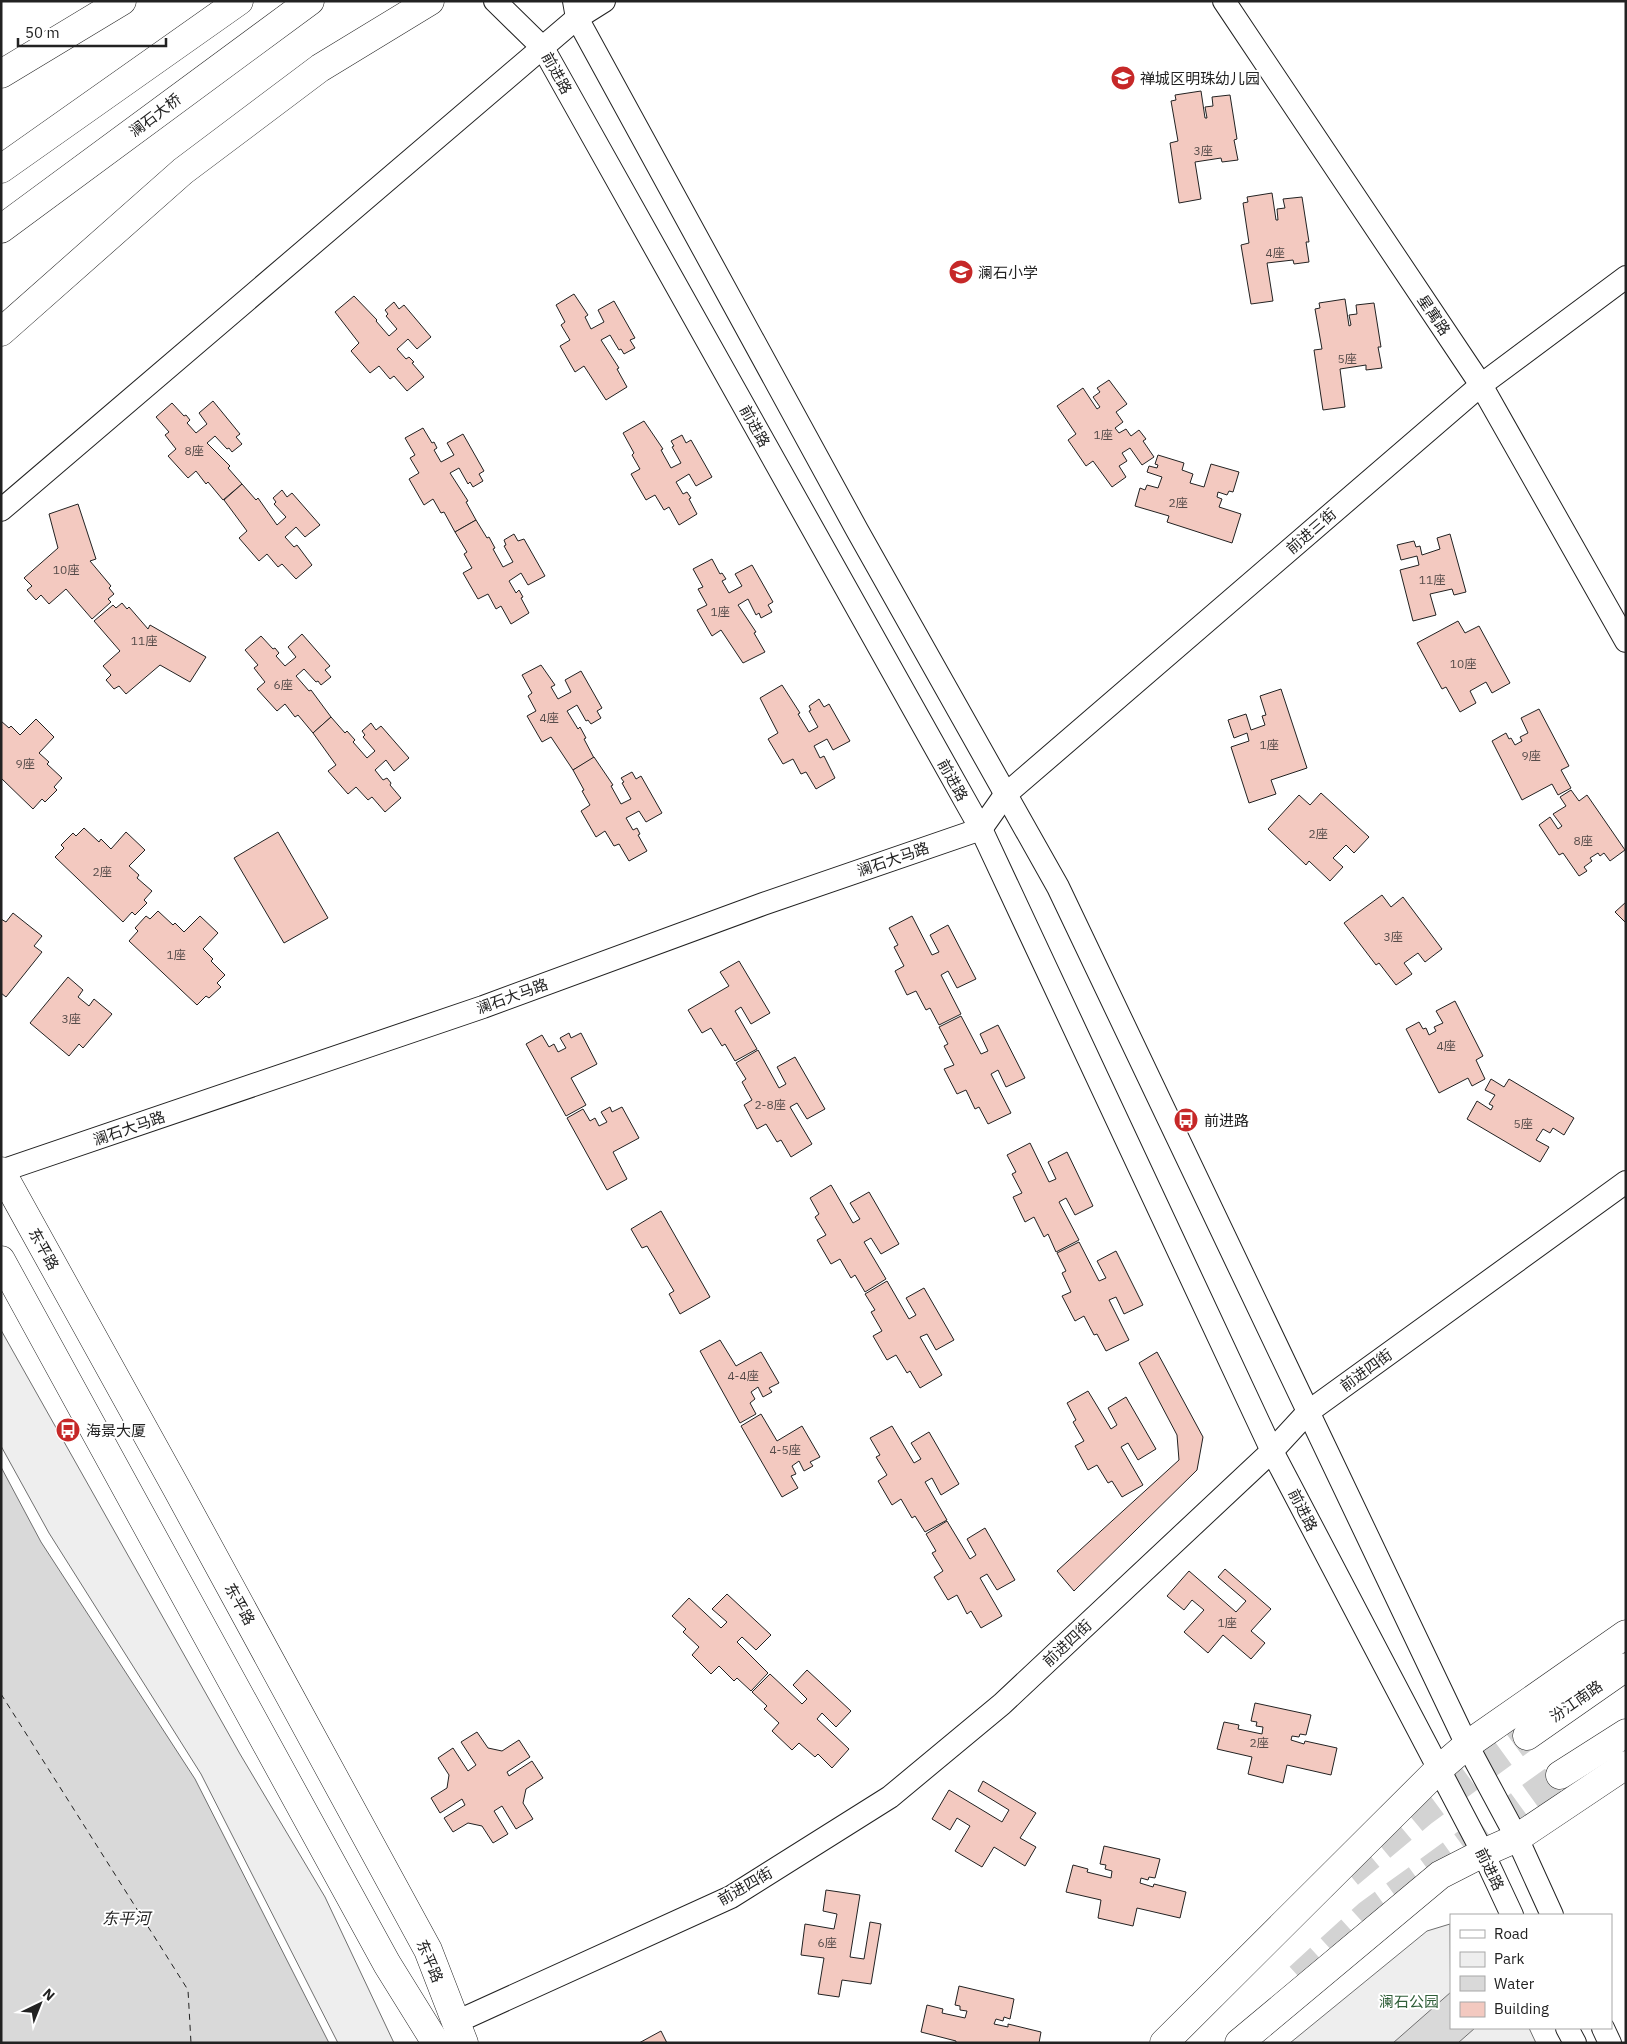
<svg xmlns="http://www.w3.org/2000/svg" width="1627" height="2044" font-family="'IBM Plex Sans','Noto Sans SC',sans-serif">
  <rect width="100%" height="100%" fill="#fff"/>
  <g fill="#eee" stroke="#6f6f6f">
    <path d="M1 1330 240 1754 325 1897 394 2043H338L201 1774 49 1533 1 1446Z"/>
    <path d="M1450 1924 1451 2028H1529L1536 2043H1290L1427 1931Z"/>
  </g>
  <g fill="#d9d9d9" stroke="#6f6f6f">
    <path d="M1 1467 41 1542 195 1779 329 2043H1Z"/>
    <path d="M1451 1992V2028H1475L1458 2043H1393Z"/>
  </g>
  <g fill="none" stroke-linecap="round" stroke-linejoin="round">
    <path stroke="#222" stroke-width="1" stroke-dasharray="6 5" stroke-linecap="butt" d="M1 1694 188 1990 191 2043"/>
  </g>
  <g fill="#f3c9c0" stroke="#222">
    <path d="M1201 91 1205 118H1207L1205 107 1213 106 1212 97 1230 95 1237 139 1234 140 1238 160 1222 162 1221 158 1195 162 1201 199 1179 203 1170 143 1178 141 1171 101 1176 100 1175 95Z"/>
    <path d="M1272 193 1276 220H1278L1277 209 1285 208 1283 199 1302 197 1309 242H1306L1309 262 1294 264 1293 260 1267 263 1273 301 1251 304 1241 245 1249 243 1243 203 1248 202 1247 197Z"/>
    <path d="M574 294 588 315 585 317 591 329 604 322 598 310 614 301 635 338 630 340 635 348 624 354 621 349 619 350 610 335 601 340 619 368 617 369 627 387 606 400 584 366 575 372 560 346 570 340 561 325 565 322 556 305Z"/>
    <path d="M354 296 377 320 376 321 389 336 397 329 386 316 388 314 385 310 394 302 399 309 404 305 431 337 417 349 408 339 397 349 406 359 409 357 414 362 412 363 424 377 407 391 394 376 390 379 379 366 370 373 351 351 359 343 335 312Z"/>
    <path d="M1345 299 1349 326 1351 325 1349 315 1357 314 1356 305 1374 303 1381 347H1378L1382 368 1366 370V365L1340 369 1345 407 1323 410 1314 350 1322 349 1315 309 1320 308 1319 303Z"/>
    <path d="M1109 380 1127 404 1116 412 1123 422 1115 428 1119 433 1126 429 1131 436 1139 430 1146 439 1143 441 1154 457 1142 465 1130 448 1122 453 1127 461 1119 466 1126 477 1112 487 1093 461 1086 466 1068 440 1076 434 1057 406 1083 388 1097 409 1100 407 1093 397 1100 392 1097 388Z"/>
    <path d="M213 401 240 434 236 437 242 444 232 452 229 448 227 449 215 436 207 443 230 466 228 468 242 484 223 500 208 482 206 484 196 471 188 478 168 456 176 449 165 435 169 432 156 417 172 403 184 416 186 415 190 420 187 423 196 433 207 424 199 413Z"/>
    <path d="M644 421 663 449 661 450 671 468 681 463 672 447 674 446 671 441 682 435 686 443 691 440 712 477 696 486 689 474 676 482 683 494 687 492 691 498 689 499 697 514 679 525 669 507 664 510 655 495 646 500 631 474 640 469 632 455 634 453 623 433Z"/>
    <path d="M423 428 432 443 434 442 437 448 434 450 441 462 454 455 447 443 463 434 484 471 479 474 483 481 473 487 470 482 468 484 459 468 450 473 468 501 466 502 476 520 455 532 444 512 441 513 433 499 424 505 409 479 419 473 410 458 415 455 405 438Z"/>
    <path d="M1158 455 1184 463 1182 470 1193 474 1190 483 1204 487 1211 464 1239 472 1233 492 1229 491 1227 495 1218 492 1217 497 1222 499 1219 507 1241 514 1232 543 1167 522 1169 516 1135 506 1140 488 1145 490 1147 485 1158 488 1162 477 1147 472 1149 466 1157 468 1158 465 1155 464Z"/>
    <path d="M242 484 256 500 258 498 277 525 286 517 274 504 276 502 273 498 282 490 287 497 292 493 320 525 305 537 296 527 285 537 294 547 297 545 312 565 296 579 282 564 278 567 267 554 259 561 239 538 247 531 224 500Z"/>
    <path d="M78 504 96 559 90 561 111 586 109 588 114 594 108 599 111 602 92 619 66 589 49 604 41 595 36 600 27 590 32 586 24 578 58 548 49 514Z"/>
    <path d="M476 520 487 538 489 537 495 548 493 549 503 567 513 562 504 546 506 545 504 540 514 534 518 541 524 539 545 576 528 585 521 573 509 581 516 593 519 590 523 597 521 598 529 613 511 624 501 606 496 609 488 594 478 599 463 573 472 568 464 554 467 552 455 532Z"/>
    <path d="M1450 534 1466 592 1454 595 1452 589 1430 594 1436 615 1413 621 1400 570 1419 565 1417 556 1401 560 1397 545 1414 541 1416 547 1420 546 1422 555 1440 549 1437 538Z"/>
    <path d="M712 559 720 574 722 573 726 579 722 581 729 593 742 586 735 574 752 565 773 602 768 605 772 612 761 618 759 613 756 615 748 599 738 605 756 632 754 633 765 652 743 663 721 630 712 636 697 610 707 605 698 589 703 587 693 569Z"/>
    <path d="M122 603 127 609 129 607 148 629 150 625 206 657 190 682 160 665 126 694 119 686 114 689 106 680 111 675 103 666 120 651 94 621 113 605 116 608Z"/>
    <path d="M1458 621 1465 633 1479 626 1510 683 1492 693 1486 682 1470 691 1476 703 1460 712 1446 687 1442 689 1417 643Z"/>
    <path d="M302 634 330 666 325 670 331 677 321 685 318 681 316 682 304 669 296 676 309 691 311 690 331 717 313 733 298 715 295 717 285 704 277 711 257 689 265 682 254 668 258 665 245 650 261 636 273 649 275 648 279 653 276 656 285 666 296 657 288 647Z"/>
    <path d="M541 665 555 685 551 687 558 699 571 692 565 680 581 671 602 708 597 711 601 718 591 724 588 720 586 721 577 705 567 711 578 729 580 727 586 738 584 739 594 758 573 770 551 737 542 742 527 716 536 711 528 696 532 693 522 675Z"/>
    <path d="M782 685 800 713 798 714 809 732 818 727 809 711 811 710 809 706 819 699 824 707 829 704 850 741 833 750 827 739 814 746 820 758 824 756 835 778 816 789 806 772 801 774 793 759 783 764 768 739 778 733 760 698Z"/>
    <path d="M1281 689 1307 768 1271 780 1276 794 1249 803 1231 747 1249 741 1247 733 1234 738 1228 720 1246 714 1251 730 1265 725 1262 716 1266 715 1260 696Z"/>
    <path d="M1539 709 1569 766 1561 770 1571 788 1558 795 1552 784 1522 800 1492 741 1506 733 1509 739 1511 738 1515 745 1522 741 1520 737 1528 733 1521 718Z"/>
    <path d="M331 717 345 733 347 731 355 740 353 742 367 758 375 751 363 737 365 735 362 731 371 723 376 730 381 726 409 758 394 771 386 760 375 770 383 780 387 778 391 783 390 785 401 798 385 812 372 797 368 800 356 787 348 794 328 771 336 765 313 733Z"/>
    <path d="M36 719 54 737 39 753 49 762 47 764 62 778 54 787 57 790 45 802 42 799 33 809 1 778V721L9 728 11 726 20 735Z"/>
    <path d="M594 757 613 785 611 786 621 804 631 799 622 783 624 782 621 778 632 772 636 779 641 776 662 813 646 822 639 811 626 818 633 830 637 828 640 834 638 835 647 851 629 861 619 844 614 846 605 831 596 837 581 811 590 805 582 791 584 790 573 770Z"/>
    <path d="M1571 790 1579 801 1587 795 1625 850 1610 861 1604 853 1600 856 1598 853 1590 858 1592 861 1584 867 1587 871 1579 876 1563 853 1559 855 1539 825 1550 817 1558 829 1562 826 1553 814 1566 806 1560 797Z"/>
    <path d="M1321 793 1369 837 1354 853 1346 845 1333 858 1343 867 1330 881 1309 861 1306 865 1268 829 1299 795 1310 805Z"/>
    <path d="M84 828 99 842 101 839 111 849 126 832 145 850 129 866 139 875 137 878 152 891 144 900 147 903 135 915 132 912 123 922 55 857 64 848 61 845 73 833 76 836Z"/>
    <path d="M278 832 328 918 284 943 234 858Z"/>
    <path d="M1382 895 1391 907 1403 897 1442 949 1425 962 1418 953 1404 963 1412 974 1396 985 1379 963 1376 965 1344 923Z"/>
    <path d="M1626 902V923L1615 912Z"/>
    <path d="M158 911 173 925 175 923 184 932 200 916 218 933 203 949 213 959 211 961 225 975 217 983 221 987 209 998 206 996 197 1005 129 941 138 931 135 928 146 916 150 919Z"/>
    <path d="M13 913 42 936 34 946 42 952 6 997 1 993V919L6 922Z"/>
    <path d="M912 916 932 955 939 952 930 935 948 925 976 979 957 988 948 971 941 975 961 1014 939 1025 930 1008 926 1010 916 991 907 995 895 971 904 966 894 947 898 945 889 928Z"/>
    <path d="M739 961 770 1013 751 1024 741 1007 735 1011 757 1049 735 1061 725 1044 722 1046 711 1028 702 1033 688 1010 729 986 720 972Z"/>
    <path d="M68 977 83 990 78 997 89 1006 94 999 112 1014 83 1048 79 1044 69 1056 30 1023Z"/>
    <path d="M1455 1001 1483 1056 1476 1060 1485 1079 1472 1086 1468 1078 1439 1093 1406 1029 1419 1022 1423 1029 1426 1028 1429 1035 1436 1031 1434 1027 1443 1023 1436 1011Z"/>
    <path d="M961 1016 981 1054 988 1051 980 1034 998 1025 1025 1078 1006 1087 998 1070 991 1074 1011 1113 988 1124 979 1107 975 1109 966 1090 957 1094 944 1069 954 1065 944 1046 948 1044 939 1027Z"/>
    <path d="M569 1033 571 1038 581 1033 597 1064 571 1078 586 1105 566 1116 526 1044 542 1035 549 1047 554 1044 558 1052 566 1048 560 1038Z"/>
    <path d="M758 1050 779 1088 786 1084 777 1067 795 1057 825 1109 807 1119 797 1103 790 1107 812 1144 791 1157 781 1140 777 1142 766 1124 757 1129 744 1105 752 1100 742 1082 746 1079 736 1063Z"/>
    <path d="M1491 1079 1504 1087 1509 1079 1574 1118 1564 1135 1553 1128 1550 1133 1543 1129 1536 1140 1549 1147 1540 1162 1467 1119 1477 1101 1491 1110 1493 1106 1489 1104 1495 1095 1485 1090Z"/>
    <path d="M610 1107 612 1112 622 1107 639 1138 613 1152 627 1179 607 1190 567 1118 583 1109 590 1121 595 1118 599 1126 607 1122 601 1112Z"/>
    <path d="M1030 1143 1049 1182 1056 1179 1048 1162 1067 1152 1093 1206 1075 1215 1066 1198 1059 1202 1079 1240 1056 1252 1048 1234 1044 1237 1034 1217 1025 1222 1013 1197 1022 1193 1012 1174 1016 1172 1007 1155Z"/>
    <path d="M831 1185 853 1223 860 1219 850 1203 869 1192 899 1244 881 1254 871 1238 864 1242 886 1279 865 1292 855 1275 851 1278 840 1259 831 1264 817 1240 826 1235 815 1217 819 1214 810 1198Z"/>
    <path d="M661 1211 710 1297 680 1314 669 1294 674 1291 647 1246 642 1248 631 1229Z"/>
    <path d="M1079 1242 1099 1281 1106 1278 1097 1261 1116 1251 1143 1305 1124 1314 1116 1297 1109 1300 1129 1340 1106 1351 1097 1334 1094 1335 1084 1316 1075 1321 1062 1296 1071 1292 1062 1273 1066 1271 1057 1253Z"/>
    <path d="M887 1281 909 1319 916 1315 906 1298 924 1288 954 1340 936 1350 927 1334 920 1337 942 1375 920 1388 910 1371 907 1373 896 1355 887 1360 873 1336 882 1331 871 1312 875 1310 865 1294Z"/>
    <path d="M720 1340 736 1366 761 1352 779 1383 769 1388 772 1392 763 1397 758 1387 751 1392 755 1399 750 1403 756 1414 740 1423 700 1351Z"/>
    <path d="M1157 1352 1203 1437 1197 1470 1074 1591 1057 1571 1179 1460 1177 1435 1139 1363Z"/>
    <path d="M1088 1391 1111 1429 1117 1425 1108 1408 1126 1397 1156 1449 1138 1460 1128 1443 1121 1447 1143 1485 1122 1497 1112 1481 1108 1483 1097 1465 1088 1470 1075 1446 1084 1441 1073 1422 1076 1420 1067 1403Z"/>
    <path d="M761 1414 777 1441 802 1426 820 1457 810 1462 813 1466 804 1471 799 1461 792 1466 796 1474 791 1476 798 1488 782 1497 741 1426Z"/>
    <path d="M892 1426 914 1463 921 1459 911 1443 929 1432 959 1484 941 1495 932 1478 925 1482 947 1520 925 1532 915 1516 912 1518 901 1499 892 1505 878 1481 887 1475 876 1457 880 1455 870 1438Z"/>
    <path d="M947 1521 970 1559 976 1555 967 1539 985 1528 1015 1580 997 1590 987 1574 980 1578 1002 1616 981 1628 971 1611 967 1614 957 1595 948 1600 934 1577 943 1571 932 1553 936 1551 926 1534Z"/>
    <path d="M1225 1569 1271 1609 1251 1631 1265 1643 1251 1659 1223 1635 1208 1653 1184 1632 1204 1610 1192 1600 1184 1610 1167 1596 1189 1571 1236 1612 1246 1601 1218 1577Z"/>
    <path d="M727 1594 771 1635 756 1650 742 1637 737 1642 768 1673 751 1691 737 1678 734 1681 719 1666 711 1674 692 1655 699 1647 683 1632 686 1629 672 1616 689 1598 721 1628 727 1622 712 1609Z"/>
    <path d="M807 1670 851 1711 836 1727 822 1713 817 1719 849 1749 832 1768 818 1754 815 1757 799 1743 792 1750 772 1731 779 1723 764 1709 767 1706 752 1692 770 1674 802 1704 807 1699 793 1685Z"/>
    <path d="M1255 1703 1311 1715 1306 1735 1300 1734 1299 1737 1292 1736 1291 1740 1304 1744 1305 1741 1337 1748 1331 1775 1287 1765 1283 1783 1248 1774 1252 1757 1217 1749 1224 1722 1239 1725 1238 1729 1262 1734 1263 1727 1256 1726 1257 1722 1251 1721Z"/>
    <path d="M477 1732 488 1748 502 1751 519 1740 530 1757 507 1772 509 1776 532 1761 543 1778 526 1789 523 1803 533 1819 516 1829 502 1806 494 1811 508 1834 493 1843 482 1826 468 1823 453 1832 444 1818 465 1805 462 1799 440 1813 431 1798 447 1788 449 1775 438 1758 453 1748 468 1771 476 1765 461 1742Z"/>
    <path d="M983 1781 1036 1813 1020 1838 1036 1847 1025 1866 994 1847 982 1867 955 1851 970 1826 957 1818 950 1830 932 1819 949 1790 1002 1822 1009 1810 978 1791Z"/>
    <path d="M1104 1846 1160 1859 1155 1878 1149 1877 1148 1880 1141 1878 1140 1883 1153 1887 1154 1884 1186 1892 1180 1918 1137 1908 1133 1926 1098 1918 1101 1900 1066 1892 1073 1865 1088 1869 1087 1872 1111 1878 1112 1871 1105 1869 1106 1865 1100 1864Z"/>
    <path d="M826 1890 860 1895 850 1957 864 1959 870 1922 881 1924 871 1984 842 1980 839 1997 818 1994 824 1958 801 1955 805 1924 834 1929 837 1914 823 1911Z"/>
    <path d="M959 1986 1014 1999 1010 2019 1004 2017 1003 2021 996 2019 994 2024 1008 2027V2024L1041 2032 1039 2043H956V2041L921 2032 927 2005 943 2009 942 2013 965 2018 967 2011 960 2010V2006L955 2005Z"/>
    <path d="M661 2031 667 2043H639Z"/>
  </g>
  <g fill="none" stroke-linecap="round" stroke-linejoin="round">
    <g stroke="#d3d3d3" stroke-width="28" stroke-dasharray="28 14" stroke-linecap="butt">
      <path d="M1349 1874 1422 1813 1527 1736"/>
      <path d="M1299 1977 1368 1914 1560 1775"/>
    </g>
    <defs>
      <g id="minor">
        <path d="M495 1 543 48 981 829 1272 1451 1483 1853 1512 1915"/>
        <path d="M574 1 577 18 857 530 1058 887 1467 1745 1517 1838 1552 1915"/>
        <path d="M1224 1 1481 385 1626 641"/>
        <path d="M1 510 577 18 604 1"/>
        <path d="M1 1171 483 1007 763 904 981 829 1005 795 1481 385 1626 277"/>
        <path d="M454 2023 731 1897 890 1797 1002 1704 1272 1451 1308 1412 1626 1182"/>
        <path d="M1567 2028 1575 2043"/>
        <path d="M1603 2028 1610 2043"/>
      </g>
      <g id="major">
        <path d="M1 1171 177 1489 428 1950 464 2043"/>
        <path d="M1 1260 387 1964 436 2043"/>
        <path d="M1527 1736 1626 1667"/>
        <path d="M1560 1775 1626 1733"/>
        <path d="M1164 2043 1438 1770 1467 1745 1626 1634"/>
        <path d="M1239 2043 1440 1875 1483 1853 1517 1838 1626 1765"/>
      </g>
      <g id="highway">
        <path d="M1 74 122 1"/>
        <path d="M1 169 239 1"/>
        <path d="M1 229 310 1"/>
        <path d="M1 332 183 171 320 68 430 1"/>
      </g>
    </defs>
    <use href="#minor" stroke="#222" stroke-width="24"/>
    <use href="#major" stroke="#222" stroke-width="29"/>
    <use href="#highway" stroke="#222" stroke-width="29"/>
    <use href="#minor" stroke="#fff" stroke-width="22"/>
    <use href="#major" stroke="#fff" stroke-width="28"/>
    <use href="#highway" stroke="#fff" stroke-width="28"/>
  </g>
  <defs>
    <symbol id="school-disc" viewBox="-11 -11 22 22"><circle r="9.5" fill="#c62828" stroke="#fff"/><path d="M0-5L7-2L0 1L-7-2ZM-4 1L0 2.5L4 1V4Q0 6-4 4Z" fill="#fff"/></symbol>
    <symbol id="bus-disc" viewBox="-11 -11 22 22"><circle r="9.5" fill="#c62828" stroke="#fff"/><path d="M-5-6H5V4H4V6H2V4H-2V6H-4V4H-5ZM-3.5-4V0h7V-4ZM-3.5 1.2v1.5H-2V1.2ZM2 1.2v1.5H3.5V1.2Z" fill="#fff"/></symbol>
  </defs>
  <g fill-rule="evenodd">
    <use href="#school-disc" x="1109" y="64" width="28" height="28"/>
    <use href="#school-disc" x="947" y="258" width="28" height="28"/>
    <use href="#bus-disc" x="1172" y="1106" width="28" height="28"/>
    <use href="#bus-disc" x="54" y="1416" width="28" height="28"/>
  </g>
  <g text-anchor="middle" dominant-baseline="central" stroke-width="4" stroke-linejoin="round" paint-order="stroke">
    <g font-size="12" fill="#564c4a">
      <text x="1203" y="150">3座</text>
      <text x="1275" y="252">4座</text>
      <text x="1347" y="358">5座</text>
      <text x="1103" y="434">1座</text>
      <text x="194" y="450">8座</text>
      <text x="1178" y="502">2座</text>
      <text x="66" y="569">10座</text>
      <text x="1432" y="579">11座</text>
      <text x="720" y="611">1座</text>
      <text x="144" y="640">11座</text>
      <text x="1463" y="663">10座</text>
      <text x="283" y="684">6座</text>
      <text x="549" y="717">4座</text>
      <text x="1269" y="744">1座</text>
      <text x="1531" y="755">9座</text>
      <text x="25" y="763">9座</text>
      <text x="1318" y="833">2座</text>
      <text x="1583" y="840">8座</text>
      <text x="102" y="871">2座</text>
      <text x="1393" y="936">3座</text>
      <text x="176" y="954">1座</text>
      <text x="71" y="1018">3座</text>
      <text x="1446" y="1045">4座</text>
      <text x="770" y="1104">2-8座</text>
      <text x="1523" y="1123">5座</text>
      <text x="743" y="1375">4-4座</text>
      <text x="785" y="1449">4-5座</text>
      <text x="1227" y="1622">1座</text>
      <text x="1259" y="1742">2座</text>
      <text x="827" y="1942">6座</text>
    </g>
    <g font-size="15" fill="#222" stroke="#fff">
      <text transform="translate(557 73) rotate(61)">前进路</text>
      <text transform="translate(155 115) rotate(-37)">澜石大桥</text>
      <text transform="translate(1434 315) rotate(56)">星寓路</text>
      <text transform="translate(755 426) rotate(61)">前进路</text>
      <text transform="translate(1311 531) rotate(-41)">前进三街</text>
      <text transform="translate(953 780) rotate(61)">前进路</text>
      <text transform="translate(893 859) rotate(-19)">澜石大马路</text>
      <text transform="translate(512 996) rotate(-20)">澜石大马路</text>
      <text transform="translate(129 1128) rotate(-19)">澜石大马路</text>
      <text transform="translate(44 1249) rotate(61)">东平路</text>
      <text transform="translate(1366 1370) rotate(-36)">前进四街</text>
      <text transform="translate(1303 1510) rotate(63)">前进路</text>
      <text transform="translate(240 1604) rotate(61)">东平路</text>
      <text transform="translate(1067 1643) rotate(-43)">前进四街</text>
      <text transform="translate(1576 1701) rotate(-35)">汾江南路</text>
      <text transform="translate(1490 1869) rotate(64)">前进路</text>
      <text transform="translate(745 1886) rotate(-30)">前进四街</text>
      <text transform="translate(430 1961) rotate(67)">东平路</text>
    </g>
    <g font-size="15" fill="#222" stroke="#fff" text-anchor="start">
      <text x="1140" y="78">禅城区明珠幼儿园</text>
      <text x="978" y="272">澜石小学</text>
      <text x="1204" y="1120">前进路</text>
      <text x="86" y="1430">海景大厦</text>
    </g>
    <g font-size="15" fill="#2f5e38" stroke="#fff">
      <text x="1409" y="2001">澜石公园</text>
    </g>
    <g font-size="16" font-style="italic" fill="#222" stroke="#fff">
      <text x="126" y="1918">东平河</text>
    </g>
  </g>
  <rect width="1627" height="2044" fill="none" stroke="#222222" stroke-width="5"/>
  <rect x="1450" y="1914" width="162" height="115" fill="#ffffff" stroke="#a7a7a7"/>
  <rect x="1460" y="1930" width="25" height="8" fill="#ffffff" stroke="#a7a7a7"/>
  <text x="1494" y="1939" font-size="15" fill="#222222">Road</text>
  <rect x="1460" y="1952" width="25" height="15" fill="#eeeeee" stroke="#a7a7a7"/>
  <text x="1494" y="1964" font-size="15" fill="#222222">Park</text>
  <rect x="1460" y="1976" width="25" height="15" fill="#d9d9d9" stroke="#a7a7a7"/>
  <text x="1494" y="1989" font-size="15" fill="#222222">Water</text>
  <rect x="1460" y="2002" width="25" height="15" fill="#f3c9c0" stroke="#a7a7a7"/>
  <text x="1494" y="2014" font-size="15" fill="#222222">Building</text>
  <g transform="translate(40 2004) rotate(43)" stroke="#ffffff" stroke-width="4" paint-order="stroke">
  <path d="M0-4L9 19L0 12L-9 19Z" fill="#222222"/>
  <text y="-8" font-size="14" font-weight="bold" text-anchor="middle" fill="#222222">N</text>
  </g>
  <path d="M18 38v8h148v-8" fill="none" stroke="#222222" stroke-width="2.5"/>
  <text x="25" y="38" font-size="15" fill="#222222" stroke="#ffffff" stroke-width="4" paint-order="stroke">50 m</text>
</svg>
